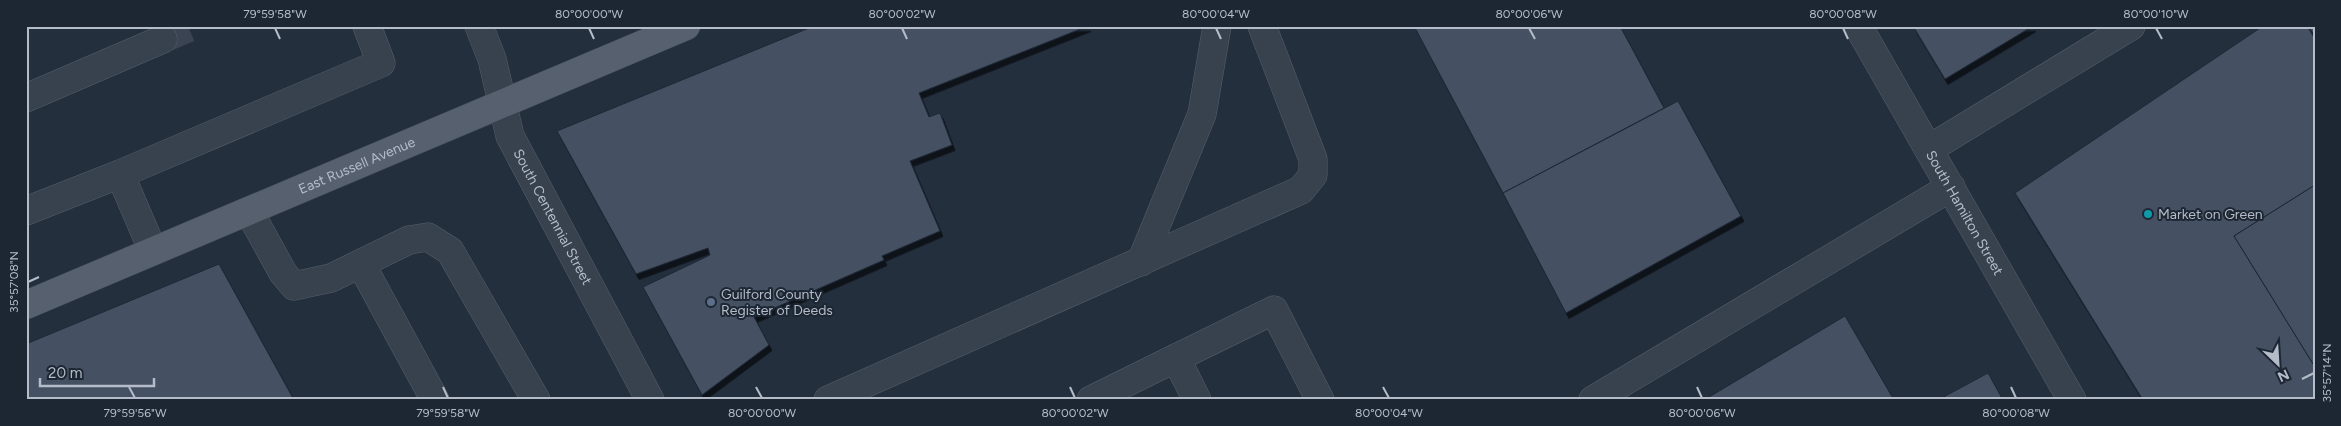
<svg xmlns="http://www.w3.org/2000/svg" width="2341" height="426" font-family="Figtree,sans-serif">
  <defs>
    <filter id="shadow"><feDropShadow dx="3" dy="5.5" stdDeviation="0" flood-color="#0009"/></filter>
  </defs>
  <rect width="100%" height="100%" fill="#242f3e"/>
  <g fill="#455162" stroke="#1f2835" filter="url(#shadow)">
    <path d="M814 26H1088L919 93 929 117 940 113 952 145 910 161 940 231 882 256 884 260 754 317 769 345 702 395 643 287 710 255 708 248 636 274 557 131Z"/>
    <path d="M1414 26H1620L1664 108 1503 193Z"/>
    <path d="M1913 26H2033L1945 79Z"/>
    <path d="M2263 26H2307L2315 39V185L2234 236 2315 367V400H2143L2015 193Z"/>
    <path d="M2308 26H2315V36Z"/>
    <path d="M1678 101 1741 216 1566 313 1503 193Z"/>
    <path d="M2315 185V367L2234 236Z"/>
    <path d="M219 264 294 400H26V344Z"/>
    <path d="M1845 316 1894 400H1704Z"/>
    <path d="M1988 373 2003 400H1938Z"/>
  </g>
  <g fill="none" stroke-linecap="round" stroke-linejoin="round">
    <path stroke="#3a4453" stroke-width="28" stroke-dasharray="28 14" stroke-linecap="butt" d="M163 39 194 26"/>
    <defs>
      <g id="minor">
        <path id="s1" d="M479 26 492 59 510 136 650 400"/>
        <path id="s2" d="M1858 26 2072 400"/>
        <path d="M26 98 163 39"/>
        <path d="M1929 149 2131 26"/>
        <path d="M26 211 120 174"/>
        <path d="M249 211 283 273 294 286 331 278 409 240 428 237 450 251 536 400"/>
        <path d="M153 251 120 174 381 63 367 26"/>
        <path d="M1141 262 1202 114 1217 26"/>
        <path d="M361 264 435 400"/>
        <path d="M828 400 1301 190 1313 175V159L1262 26"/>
        <path d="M1091 400 1176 358"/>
        <path d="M1197 400 1176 358 1274 310 1320 400"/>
        <path d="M1593 400 1951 187"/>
      </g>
      <g id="major">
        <path id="s3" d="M26 305 686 26"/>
      </g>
    </defs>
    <use href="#minor" stroke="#565f6c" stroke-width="29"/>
    <use href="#major" stroke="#414a57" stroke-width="29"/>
    <use href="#minor" stroke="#38414e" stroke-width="28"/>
    <use href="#major" stroke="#56606e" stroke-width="28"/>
  </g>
  <path fill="none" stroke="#b4bcc9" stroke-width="2" d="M275 28 280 39M589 28 594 39M902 28 907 39M1216 28 1221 39M1529 28 1535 39M1843 28 1848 39M2156 28 2162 39M28 282 39 277M2302 379 2314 373M129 387 135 398M443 387 448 398M756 387 762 398M1070 387 1075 398M1383 387 1389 398M1697 387 1702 398M2011 387 2016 398"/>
  <circle fill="#0f9aa8" stroke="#1d2633" stroke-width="2" cx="2148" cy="214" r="5"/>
  <circle fill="#5c6f8a" stroke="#1d2633" stroke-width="2" cx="711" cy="302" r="5"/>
  <g text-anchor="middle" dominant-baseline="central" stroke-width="4" stroke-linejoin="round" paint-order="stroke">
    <g font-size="14" fill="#b4bcc9" stroke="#1d2633">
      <text stroke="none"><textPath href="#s3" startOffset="359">East Russell Avenue</textPath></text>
      <text stroke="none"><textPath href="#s2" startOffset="215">South Hamilton Street</textPath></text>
      <text stroke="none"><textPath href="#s1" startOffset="206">South Centennial Street</textPath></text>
    </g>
    <g font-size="14" fill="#b4bcc9" stroke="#1d2633" text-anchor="start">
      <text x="2158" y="214">Market on Green</text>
      <text x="721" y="294">Guilford County<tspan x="721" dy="16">Register of Deeds</tspan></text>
    </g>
  </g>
  <rect width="2341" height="426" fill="none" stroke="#1d2633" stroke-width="55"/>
  <g transform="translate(2278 364) rotate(155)" stroke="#1d2633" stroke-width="4" paint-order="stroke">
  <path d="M0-4L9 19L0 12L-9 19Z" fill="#b4bcc9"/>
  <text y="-8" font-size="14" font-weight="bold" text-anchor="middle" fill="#b4bcc9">N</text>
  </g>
  <path d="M40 378v8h114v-8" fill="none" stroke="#b4bcc9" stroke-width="2.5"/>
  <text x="48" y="378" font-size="15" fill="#b4bcc9" stroke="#1d2633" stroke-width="4" paint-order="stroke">20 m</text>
  <rect x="28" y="28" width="2286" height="370" fill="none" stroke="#b4bcc9" stroke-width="2"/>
  <g font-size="12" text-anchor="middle" fill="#b4bcc9">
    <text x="275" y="18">79°59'58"W</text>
    <text x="589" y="18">80°00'00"W</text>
    <text x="902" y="18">80°00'02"W</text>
    <text x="1216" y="18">80°00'04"W</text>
    <text x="1529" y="18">80°00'06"W</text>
    <text x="1843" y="18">80°00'08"W</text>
    <text x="2156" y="18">80°00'10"W</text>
    <text transform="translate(14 282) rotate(-90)" y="4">35°57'08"N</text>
    <text transform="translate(2327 373) rotate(-90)" y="4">35°57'14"N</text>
    <text x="135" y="417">79°59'56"W</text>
    <text x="448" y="417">79°59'58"W</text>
    <text x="762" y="417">80°00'00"W</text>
    <text x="1075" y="417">80°00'02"W</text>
    <text x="1389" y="417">80°00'04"W</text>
    <text x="1702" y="417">80°00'06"W</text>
    <text x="2016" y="417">80°00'08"W</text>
  </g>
</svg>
